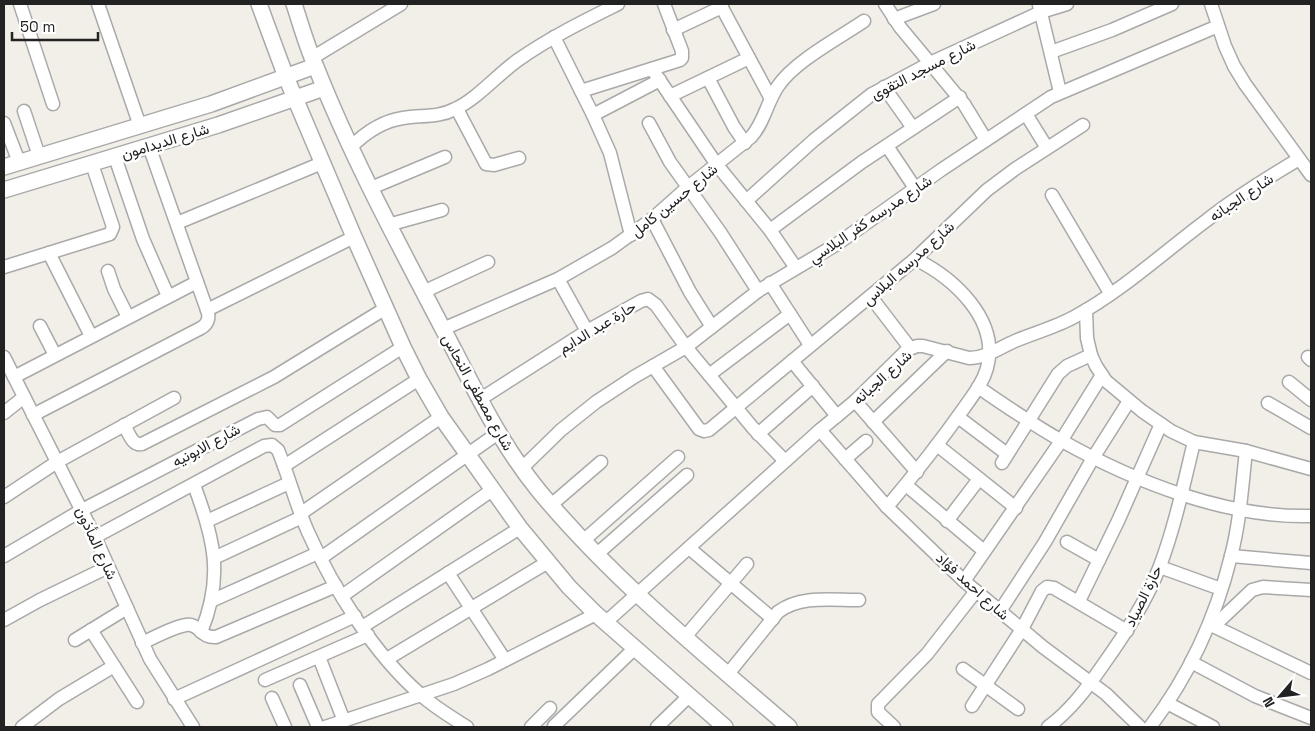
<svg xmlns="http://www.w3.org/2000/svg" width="1315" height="731" font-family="'Space Grotesk',Vazirmatn,sans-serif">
  <rect width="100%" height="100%" fill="#f2efe9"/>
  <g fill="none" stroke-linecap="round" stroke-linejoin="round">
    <defs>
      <g id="minor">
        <path d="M20 4 53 104"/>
        <path d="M98 4 140 126"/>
        <path d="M720 4 770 97"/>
        <path d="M885 4 900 27 964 104 986 140"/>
        <path d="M1211 4 1225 46 1234 66 1245 84 1311 175"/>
        <path d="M1039 5 1060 92"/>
        <path d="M894 19 934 4"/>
        <path d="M673 30 722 7"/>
        <path d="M554 37 593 115 610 153 631 235"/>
        <path d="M1051 52 1112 30 1172 4"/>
        <path d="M312 58 401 4"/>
        <path d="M652 69 717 165 770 230 796 268"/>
        <path d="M708 78 734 127 745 143"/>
        <path d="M884 87 913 128"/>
        <path d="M581 91 680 60 682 58V51L664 4"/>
        <path d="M670 96 749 58"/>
        <path d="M457 109 486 164 494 165 519 158"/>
        <path d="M24 111 39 156"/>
        <path d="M1026 114 1047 148"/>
        <path d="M593 115 660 80"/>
        <path d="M4 123 19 162"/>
        <path d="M649 123 670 162 720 232 758 291"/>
        <path d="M887 146 915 188"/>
        <path d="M351 147C365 133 383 121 403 118 422 115 438 118 455 109 477 99 498 74 518 60 549 38 584 21 618 4"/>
        <path d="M115 157 143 239 168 296"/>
        <path d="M371 188 445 157"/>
        <path d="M1052 195 1110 293"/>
        <path d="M746 201 814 140 872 94 930 63 1041 12 1067 4"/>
        <path d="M652 219 690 292 712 327"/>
        <path d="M177 223 322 163"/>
        <path d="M388 225 442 210"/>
        <path d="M770 230 862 162 960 97"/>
        <path d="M49 253 91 336"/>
        <path d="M4 267 110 234 113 227 92 164"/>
        <path d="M108 271 114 289 128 317"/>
        <path d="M558 279 587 331"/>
        <path d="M770 283 810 345"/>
        <path d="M423 292 488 262"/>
        <path d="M871 297 910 348"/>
        <path d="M207 310 354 237"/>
        <path d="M1086 310 1087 338 1091 355 1096 366 1106 381 1142 411 1171 431 1194 442 1246 451 1311 469"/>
        <path d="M40 326 55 355"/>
        <path d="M443 329 558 279 612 248 652 219 688 187 751 137C764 123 767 102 778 86 795 61 839 38 864 21"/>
        <path d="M4 357 95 537 150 659 193 727"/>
        <path d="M1308 357 1311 360"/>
        <path d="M792 361 837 416"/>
        <path d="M653 366 699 429 704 431 709 430 915 259 987 190 1015 169 1083 125"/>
        <path d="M709 375 790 314"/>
        <path d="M14 377 197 282"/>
        <path d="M1289 382 1311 400"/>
        <path d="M978 387C1006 406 1033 425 1062 441 1135 482 1226 518 1311 516"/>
        <path d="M479 400 587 331 641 301 648 299 656 305 686 347 753 428 785 461"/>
        <path d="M855 401 917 472"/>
        <path d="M1268 403 1311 428"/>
        <path d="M4 413 24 397"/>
        <path d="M33 415 201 328C208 324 210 317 207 310L149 146"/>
        <path d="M958 417 1007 454"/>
        <path d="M873 422 947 351"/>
        <path d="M124 425C129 433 132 446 142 444L274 377 386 308"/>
        <path d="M820 430 887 507 964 581 1043 647 1106 694 1140 727"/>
        <path d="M758 434 813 386"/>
        <path d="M937 445 1016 508"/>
        <path d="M845 459 866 441"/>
        <path d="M1002 463 1058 374 1067 366 1091 355"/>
        <path d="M284 466 419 379"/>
        <path d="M521 469 561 430 596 402 634 377 686 347 758 291 837 244 941 170 1051 97 1218 26"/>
        <path d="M194 485C214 538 224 577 201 632"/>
        <path d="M906 485 984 551"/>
        <path d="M4 497 57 462 174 398"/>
        <path d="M551 505 601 462"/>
        <path d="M887 507C914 475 940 442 964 408 973 395 983 383 987 368 1000 320 954 278 915 259"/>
        <path d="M300 514 441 417"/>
        <path d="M207 521 289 483"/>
        <path d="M947 521 979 479"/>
        <path d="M95 537 264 446 272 445 278 450C289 477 296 505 308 532 333 588 374 654 420 694 434 707 451 717 467 727"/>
        <path d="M583 541 678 457"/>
        <path d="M1067 542 1099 560"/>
        <path d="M689 548 773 619"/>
        <path d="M597 554 687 475"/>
        <path d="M4 556 82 510 258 419 267 417 275 425H280L403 347"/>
        <path d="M1231 556 1311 563"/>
        <path d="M214 558 302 517"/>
        <path d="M321 558 498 433"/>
        <path d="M1160 567 1221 589"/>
        <path d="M448 573 505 660"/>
        <path d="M964 581 1061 441 1102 375"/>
        <path d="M342 596 492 490"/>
        <path d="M211 601 318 553"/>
        <path d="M1079 601 1118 521 1161 424"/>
        <path d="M1000 611 1045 542 1093 458 1129 401"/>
        <path d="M4 620 40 600 108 567"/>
        <path d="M606 622 820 430 855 401 907 350 917 346H923L969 358C986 358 999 348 1015 341 1034 333 1056 327 1074 317 1122 291 1164 252 1207 220 1236 197 1267 178 1299 159"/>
        <path d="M1209 624 1311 673"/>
        <path d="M1214 626 1252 590 1263 587 1311 590"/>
        <path d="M362 627 520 528"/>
        <path d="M91 630 137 702"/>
        <path d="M685 637 747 564"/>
        <path d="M75 640 127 608"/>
        <path d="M142 643C153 638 181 623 191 625 202 628 202 638 216 637L336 586"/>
        <path d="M319 657 344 721"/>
        <path d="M387 659 548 562"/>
        <path d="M1191 662 1255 696 1311 718"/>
        <path d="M963 669 1018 709"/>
        <path d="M728 674 778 612C800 595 832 600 859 600"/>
        <path d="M265 680 368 635"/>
        <path d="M300 685 318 727"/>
        <path d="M272 698 285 727"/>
        <path d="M174 699 355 616"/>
        <path d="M1167 703 1213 727"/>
        <path d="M972 706 1022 629 1042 591 1047 587 1054 588 1127 631"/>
        <path d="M554 726 635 648"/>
        <path d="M22 727 59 699 114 666"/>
        <path d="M325 727 454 684 488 669 596 614"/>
        <path d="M531 727 550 708"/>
        <path d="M657 727 689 696"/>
        <path d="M894 727 878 712V704L927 654 976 591"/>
        <path d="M1048 727C1071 710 1087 688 1103 665 1125 634 1146 602 1160 566 1175 526 1184 483 1194 442"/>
        <path d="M1150 727C1188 677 1216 617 1231 556 1240 522 1242 486 1246 451"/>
      </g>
      <g id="tertiary">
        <path d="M259 4 286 77 354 237 403 347 419 379 441 417 520 528 569 587 596 614 725 727"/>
        <path d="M294 4C301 25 307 47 316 67 352 158 398 243 443 329 473 385 498 441 539 491 612 579 702 652 789 727"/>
        <path d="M4 167 211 104 315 66"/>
        <path d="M4 190 218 125 324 88"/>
      </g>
    </defs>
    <use href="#minor" stroke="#a9a9a9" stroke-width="15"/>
    <use href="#tertiary" stroke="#a9a9a9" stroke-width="18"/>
    <use href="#minor" stroke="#fff" stroke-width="12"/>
    <use href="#tertiary" stroke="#fff" stroke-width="15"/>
  </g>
  <g text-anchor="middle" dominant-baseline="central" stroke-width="5" stroke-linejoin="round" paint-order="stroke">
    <g font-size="15" fill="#222" stroke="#fff">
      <text transform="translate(923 69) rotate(-27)">شارع مسجد التقوى</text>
      <text transform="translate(165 141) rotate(-17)">شارع الديدامون</text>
      <text transform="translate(1241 197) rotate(-34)">شارع الجبانه</text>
      <text transform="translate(674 200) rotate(-39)">شارع حسين كامل</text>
      <text transform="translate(870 219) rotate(-34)">شارع مدرسه كفر البلاسي</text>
      <text transform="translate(908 263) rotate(-42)">شارع مدرسه البلاس</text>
      <text transform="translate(597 327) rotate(-31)">حارة عبد الدايم</text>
      <text transform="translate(882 377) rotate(-42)">شارع الجبانه</text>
      <text transform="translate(478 392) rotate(61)">شارع مصطفى النحاس</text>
      <text transform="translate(206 445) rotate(-28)">شارع الابونيه</text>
      <text transform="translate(97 543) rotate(65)">شارع المأذون</text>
      <text transform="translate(973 586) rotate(42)">شارع احمد فؤاد</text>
      <text transform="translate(1143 596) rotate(-64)">حارة الصياد</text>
    </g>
  </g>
  <rect width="1315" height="731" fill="none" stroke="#222222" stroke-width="10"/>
  <g transform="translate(1280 696) rotate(242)" stroke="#ffffff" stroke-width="4" paint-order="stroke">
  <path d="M0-4L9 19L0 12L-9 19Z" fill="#222222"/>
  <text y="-8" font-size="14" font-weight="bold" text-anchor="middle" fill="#222222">N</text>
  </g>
  <path d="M12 32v8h86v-8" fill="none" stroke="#222222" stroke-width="2.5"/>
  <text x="20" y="32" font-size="15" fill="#222222" stroke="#ffffff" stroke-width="4" paint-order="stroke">50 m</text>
</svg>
